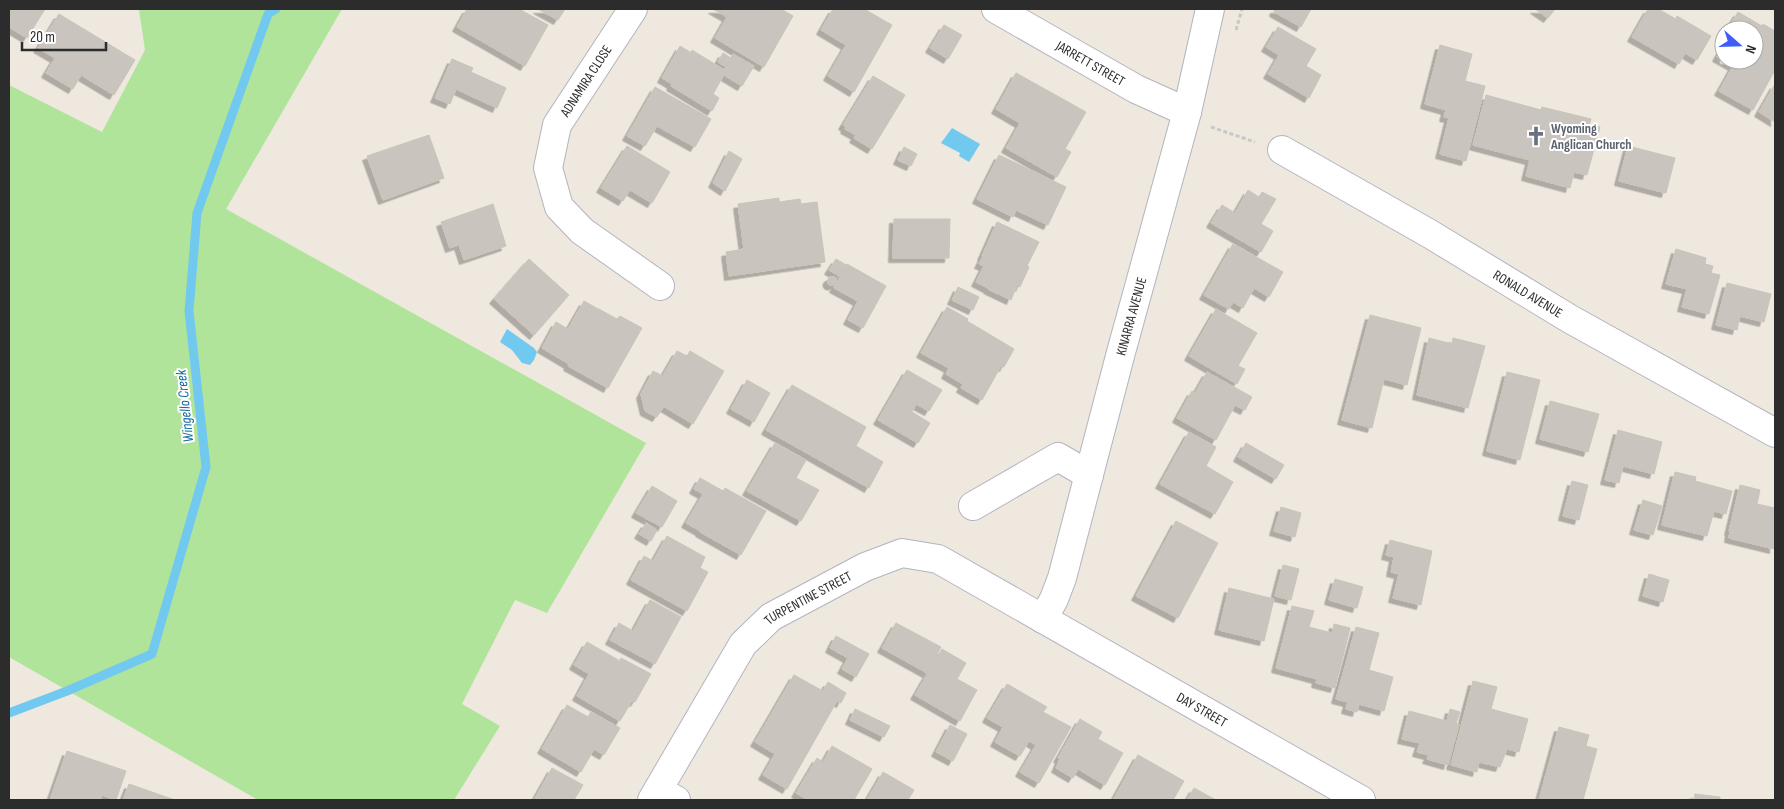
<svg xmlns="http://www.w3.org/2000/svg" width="1784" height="809" font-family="'Sofia Sans Condensed',sans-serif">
  <defs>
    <filter id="shadow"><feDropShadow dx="-4.5" dy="4.5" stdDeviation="0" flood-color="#0004"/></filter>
  </defs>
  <rect width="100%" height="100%" fill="#eee8df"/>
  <path fill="#b1e49b" d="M141 9H342L226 209 646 443 547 613 515 600 462 704 500 726 454 800H258L9 657V85L102 132 145 50 139 10Z"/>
  <g fill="#72c9ef">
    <path d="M952 128 980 144 969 162 959 156 960 153 941 143Z"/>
    <path d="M507 329 534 348 537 352 534 360 530 365 522 363 512 350 500 342Z"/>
  </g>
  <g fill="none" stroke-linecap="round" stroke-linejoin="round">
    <path stroke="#72c9ef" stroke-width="9" d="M9 713 67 691 152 654 206 467 189 311 197 213 268 14 276 9"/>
  </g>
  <g fill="#c9c5be" stroke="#c9c4b8" filter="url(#shadow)">
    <path d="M9 9H45L27 38 9 27Z"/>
    <path d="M467 9H519L548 25 525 66 457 27Z"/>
    <path d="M538 9H565L558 20Z"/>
    <path d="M713 9H781L793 16 764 67 715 38 727 17Z"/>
    <path d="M833 9H864L892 25 854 92 828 76 846 45 821 30Z"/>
    <path d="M1275 9H1311L1301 27 1274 12Z"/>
    <path d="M1535 9H1555L1548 18Z"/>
    <path d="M1648 9H1658L1676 19 1677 16 1711 36 1697 60 1685 53 1679 64 1632 37Z"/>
    <path d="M1738 12 1762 26 1763 24 1775 31V70L1753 110 1719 91 1733 66 1717 57 1724 44 1720 42 1724 36V60H1754V30H1727Z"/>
    <path d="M59 14 135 60 114 95 81 75 73 89 46 73 55 58 38 48Z"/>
    <path d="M944 25 962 35 948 59 930 48Z"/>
    <path d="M1278 27 1316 49 1306 66 1321 75 1309 98 1268 74 1279 55 1266 47Z"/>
    <path d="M1440 45 1472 54 1465 81 1485 86 1466 161 1440 154 1449 118 1444 117 1446 110 1425 104Z"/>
    <path d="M680 46 690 52 672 84 662 78Z"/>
    <path d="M692 50 726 71 713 94 719 98 712 111 671 86Z"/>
    <path d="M723 53 731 58 726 67 718 62Z"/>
    <path d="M733 54 754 66 742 86 722 74Z"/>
    <path d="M452 59 473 68 471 72 506 88 497 108 456 89 450 104 435 98Z"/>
    <path d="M1016 73 1086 112 1065 149 1071 152 1057 177 1006 148 1020 123 996 109Z"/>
    <path d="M873 76 905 95 872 149 854 138 856 135 845 129 846 127 843 125Z"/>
    <path d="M1775 84V122L1759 112Z"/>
    <path d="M655 87 711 119 695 147 657 126 645 146 627 136Z"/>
    <path d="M1486 95 1541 110 1542 107 1591 119 1589 125 1600 127 1587 175 1574 172 1570 188 1526 176 1530 160 1473 145Z"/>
    <path d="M429 135 444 178 383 200 367 156Z"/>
    <path d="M627 146 670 172 652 203 630 190 623 201 601 188Z"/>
    <path d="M1628 146 1675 158 1666 193 1619 181Z"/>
    <path d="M904 147 917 154 911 166 898 160Z"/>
    <path d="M729 151 742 159 725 191 713 183Z"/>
    <path d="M999 155 1066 187 1048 225 1016 210 1013 217 977 199Z"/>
    <path d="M1248 190 1259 197 1262 192 1276 199 1261 224 1273 231 1261 252 1211 223 1222 205 1235 213Z"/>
    <path d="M779 198V202L800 199 801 204 817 202 825 262 729 276 726 252 744 249 738 204Z"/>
    <path d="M493 204 506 246 464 260 459 245 450 248 441 222Z"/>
    <path d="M894 219H950L949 258H893Z"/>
    <path d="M997 222 1008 227 988 270 995 273 988 288 976 282 984 266 979 264 983 256H982Z"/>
    <path d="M1008 227 1039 242 1027 266 1029 267 1020 287 1017 285 1011 300 988 289 995 274 988 270Z"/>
    <path d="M1233 244 1283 272 1269 297 1254 288 1243 308 1233 302 1229 309 1204 295Z"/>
    <path d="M1676 249 1706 258 1705 264 1713 266 1711 273 1720 275 1709 314 1682 307 1687 289 1666 284Z"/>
    <path d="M529 259 569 295 534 335 494 299Z"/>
    <path d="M836 259 846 265 839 276 829 270Z"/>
    <path d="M847 264 886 286 863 328 848 320 858 301 834 288Z"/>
    <circle cx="832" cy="281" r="4.5"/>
    <path d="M1727 283 1771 294 1764 322 1740 316 1737 330 1716 325Z"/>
    <path d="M958 287 979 297 973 310 952 300Z"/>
    <path d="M584 301 600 310 585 337 589 340 574 367 542 348 556 322 568 329Z"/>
    <path d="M947 307 968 319 967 321 1014 349 1004 367 1001 366 982 400 961 388 963 384 946 374 949 368 921 353Z"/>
    <path d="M599 309 617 319 620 316 642 328 608 388 568 366Z"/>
    <path d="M1216 309 1257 333 1238 366 1245 369 1237 384 1189 356Z"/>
    <path d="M1370 315 1421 328 1407 385 1384 379 1372 428 1342 420Z"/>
    <path d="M1429 338 1452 344 1453 338 1485 346 1468 408 1417 395Z"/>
    <path d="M677 351 687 356 690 351 724 371 693 424 650 398Z"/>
    <path d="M907 370 942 390 929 411 916 404 912 412 930 423 918 443 878 420Z"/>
    <path d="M653 371 663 376 650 398 664 406 657 417 645 411 641 394Z"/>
    <path d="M1207 372 1252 397 1245 410 1235 405 1216 440 1177 418 1192 391 1195 393Z"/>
    <path d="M1507 372 1540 380 1520 460 1487 451Z"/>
    <path d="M747 380 770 393 754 422 731 409Z"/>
    <path d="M792 385 866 427 856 446 883 462 869 488 766 430Z"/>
    <path d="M1550 401 1599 414 1588 452 1540 439Z"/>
    <path d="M1618 430 1662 442 1654 474 1623 466 1619 483 1605 480Z"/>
    <path d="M1189 432 1216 447 1206 466 1233 482 1215 514 1160 484Z"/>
    <path d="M775 443 806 460 796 478 819 490 801 521 747 491Z"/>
    <path d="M1246 443 1284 465 1276 479 1238 457Z"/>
    <path d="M1675 472 1696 477 1695 481 1732 491 1726 514 1714 511 1707 536 1662 525Z"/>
    <path d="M700 478 725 492 702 532 686 523 703 494 694 489Z"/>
    <path d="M1572 481 1588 485 1579 520 1563 516Z"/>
    <path d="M1740 485 1760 490 1757 504 1775 508 1774 549 1729 538 1730 531H1729Z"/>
    <path d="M652 486 677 501 662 527 636 513Z"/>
    <path d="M725 488 766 511 741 555 700 532Z"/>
    <path d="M1643 500 1662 506 1653 535 1634 530Z"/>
    <path d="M1281 507 1301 513 1295 537 1274 531Z"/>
    <path d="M1176 521 1218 543 1178 618 1136 596Z"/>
    <path d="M646 523 657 530 651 541 639 534Z"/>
    <path d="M667 536 705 557 700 568 708 572 687 611 631 580 644 556 653 561Z"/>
    <path d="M1390 540 1432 551 1421 605 1393 598 1399 574 1391 572 1394 557 1386 555Z"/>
    <path d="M1283 565 1299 569 1291 600 1275 596Z"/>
    <path d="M1649 574 1669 580 1663 602 1643 596Z"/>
    <path d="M1335 579 1363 587 1357 608 1329 600Z"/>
    <path d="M1229 588 1274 599 1264 641 1219 630Z"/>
    <path d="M650 600 681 617 655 664 610 640 619 623 633 631Z"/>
    <path d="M1292 606 1314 611 1309 627 1332 633 1334 624 1350 628 1335 688 1316 683 1317 679 1276 668Z"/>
    <path d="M896 623 941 647 927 673 882 648Z"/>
    <path d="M1356 627 1379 633 1369 670 1393 677 1384 711 1359 704 1357 712 1346 709 1348 702 1336 699Z"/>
    <path d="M836 636 869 654 856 677 842 669 848 658 830 648Z"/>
    <path d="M587 642 620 661 621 658 651 674 635 702 632 701 620 721 577 696 589 674 574 665Z"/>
    <path d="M942 649 966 663 957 679 977 690 960 721 915 695Z"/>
    <path d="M794 675 823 691 828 682 846 693 841 703 837 701 787 789 763 775 775 754 755 742Z"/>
    <path d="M1473 681 1497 687 1491 709 1528 719 1519 752 1507 749 1500 767 1479 762 1477 772 1451 765Z"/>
    <path d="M1007 684 1047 707 1043 712 1071 727 1039 783 1020 772 1036 745 1029 741 1020 756 995 742 1003 727 987 718Z"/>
    <path d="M567 705 588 717 591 712 620 728 604 755 594 749 581 772 542 749Z"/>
    <path d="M855 709 890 726 884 737 850 720Z"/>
    <path d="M1450 709 1460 712 1456 723 1459 724 1448 765 1427 759 1429 755 1417 752 1420 743 1402 739 1409 711 1447 721Z"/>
    <path d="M1080 719 1102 732 1098 739 1123 753 1105 785 1078 769 1073 778 1056 768 1060 759 1058 758Z"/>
    <path d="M950 725 967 734 953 761 936 752Z"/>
    <path d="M1559 727 1589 735 1586 746 1597 749 1583 800H1539Z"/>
    <path d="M832 746 872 769 854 800H808L796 793 817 758 823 762Z"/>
    <path d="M67 751 126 771 116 800 102 795 100 800H50Z"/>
    <path d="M1138 755 1184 781 1173 800H1113Z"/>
    <path d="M552 768 583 785 574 800H534Z"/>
    <path d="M883 772 914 790 908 800H867Z"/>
    <path d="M129 784 175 800H123Z"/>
    <path d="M1194 788 1216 800H1187Z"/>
    <path d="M1695 794 1720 797V800H1694Z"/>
  </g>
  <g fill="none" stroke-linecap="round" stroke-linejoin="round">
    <defs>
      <g id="minor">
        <path d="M633 9 557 125 548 168 559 207 582 231 660 286"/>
        <path id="s1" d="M996 9 1136 89 1187 112"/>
        <path id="s2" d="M1282 150 1430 234 1570 319 1775 433"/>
        <path d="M973 506 1058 457 1089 475"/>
        <path d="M658 790 676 800"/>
      </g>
      <g id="tertiary">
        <path id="s3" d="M1043 619 1054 599 1062 578 1120 356 1187 112 1210 9"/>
        <path id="s4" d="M652 800 743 644 771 617 865 567 902 553 938 559 1361 800"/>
      </g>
    </defs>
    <use href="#minor" stroke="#b2b4bf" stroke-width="30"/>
    <use href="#tertiary" stroke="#b2b4bf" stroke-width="30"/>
    <g stroke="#c8c8c8" stroke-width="3" stroke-dasharray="4 2.5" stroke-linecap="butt">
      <path d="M1236 30 1242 9"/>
      <path d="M1211 127 1255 142"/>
    </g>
    <use href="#minor" stroke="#fff" stroke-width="28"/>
    <use href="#tertiary" stroke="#fff" stroke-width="28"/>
  </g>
  <defs>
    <symbol id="church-bare" viewBox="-9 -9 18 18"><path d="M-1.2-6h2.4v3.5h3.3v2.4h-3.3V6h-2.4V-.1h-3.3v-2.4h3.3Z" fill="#6b7280" stroke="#fff" stroke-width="2.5" paint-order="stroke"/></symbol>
  </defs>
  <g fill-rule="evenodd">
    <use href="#church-bare" x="1522" y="122" width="28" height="28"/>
  </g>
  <g text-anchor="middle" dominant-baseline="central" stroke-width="4" stroke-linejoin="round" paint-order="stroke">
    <g font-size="14" fill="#2c2c2c" stroke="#fff">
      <text stroke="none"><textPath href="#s1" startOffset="109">JARRETT STREET</textPath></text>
      <text transform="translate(586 81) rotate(-57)">ADNAMIRA CLOSE</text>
      <text stroke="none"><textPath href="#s2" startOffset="285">RONALD AVENUE</textPath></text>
      <text stroke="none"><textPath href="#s3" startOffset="316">KINARRA AVENUE</textPath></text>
      <text stroke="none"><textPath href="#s4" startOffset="261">TURPENTINE STREET</textPath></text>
      <text stroke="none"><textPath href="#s4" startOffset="706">DAY STREET</textPath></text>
    </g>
    <g font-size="14" font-weight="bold" fill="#5b616d" stroke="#fff" text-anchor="start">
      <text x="1551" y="128">Wyoming<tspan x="1551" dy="16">Anglican Church</tspan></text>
    </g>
    <g font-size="15" font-style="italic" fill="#0e679e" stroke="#fff">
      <text transform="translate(185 406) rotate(-96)">Wingello Creek</text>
    </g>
  </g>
  <rect width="1784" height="809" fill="none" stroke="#2c2c2c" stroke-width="20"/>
  <g transform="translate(1739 45) rotate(110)"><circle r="24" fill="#ffffff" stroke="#ababab"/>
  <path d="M0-4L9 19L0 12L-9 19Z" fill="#405cf9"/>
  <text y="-8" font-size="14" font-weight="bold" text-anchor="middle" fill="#2c2c2c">N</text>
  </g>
  <path d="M22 42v8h84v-8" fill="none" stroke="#2c2c2c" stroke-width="2.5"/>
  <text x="30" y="42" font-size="15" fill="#2c2c2c" stroke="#ffffff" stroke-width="4" paint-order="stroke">20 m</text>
</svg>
